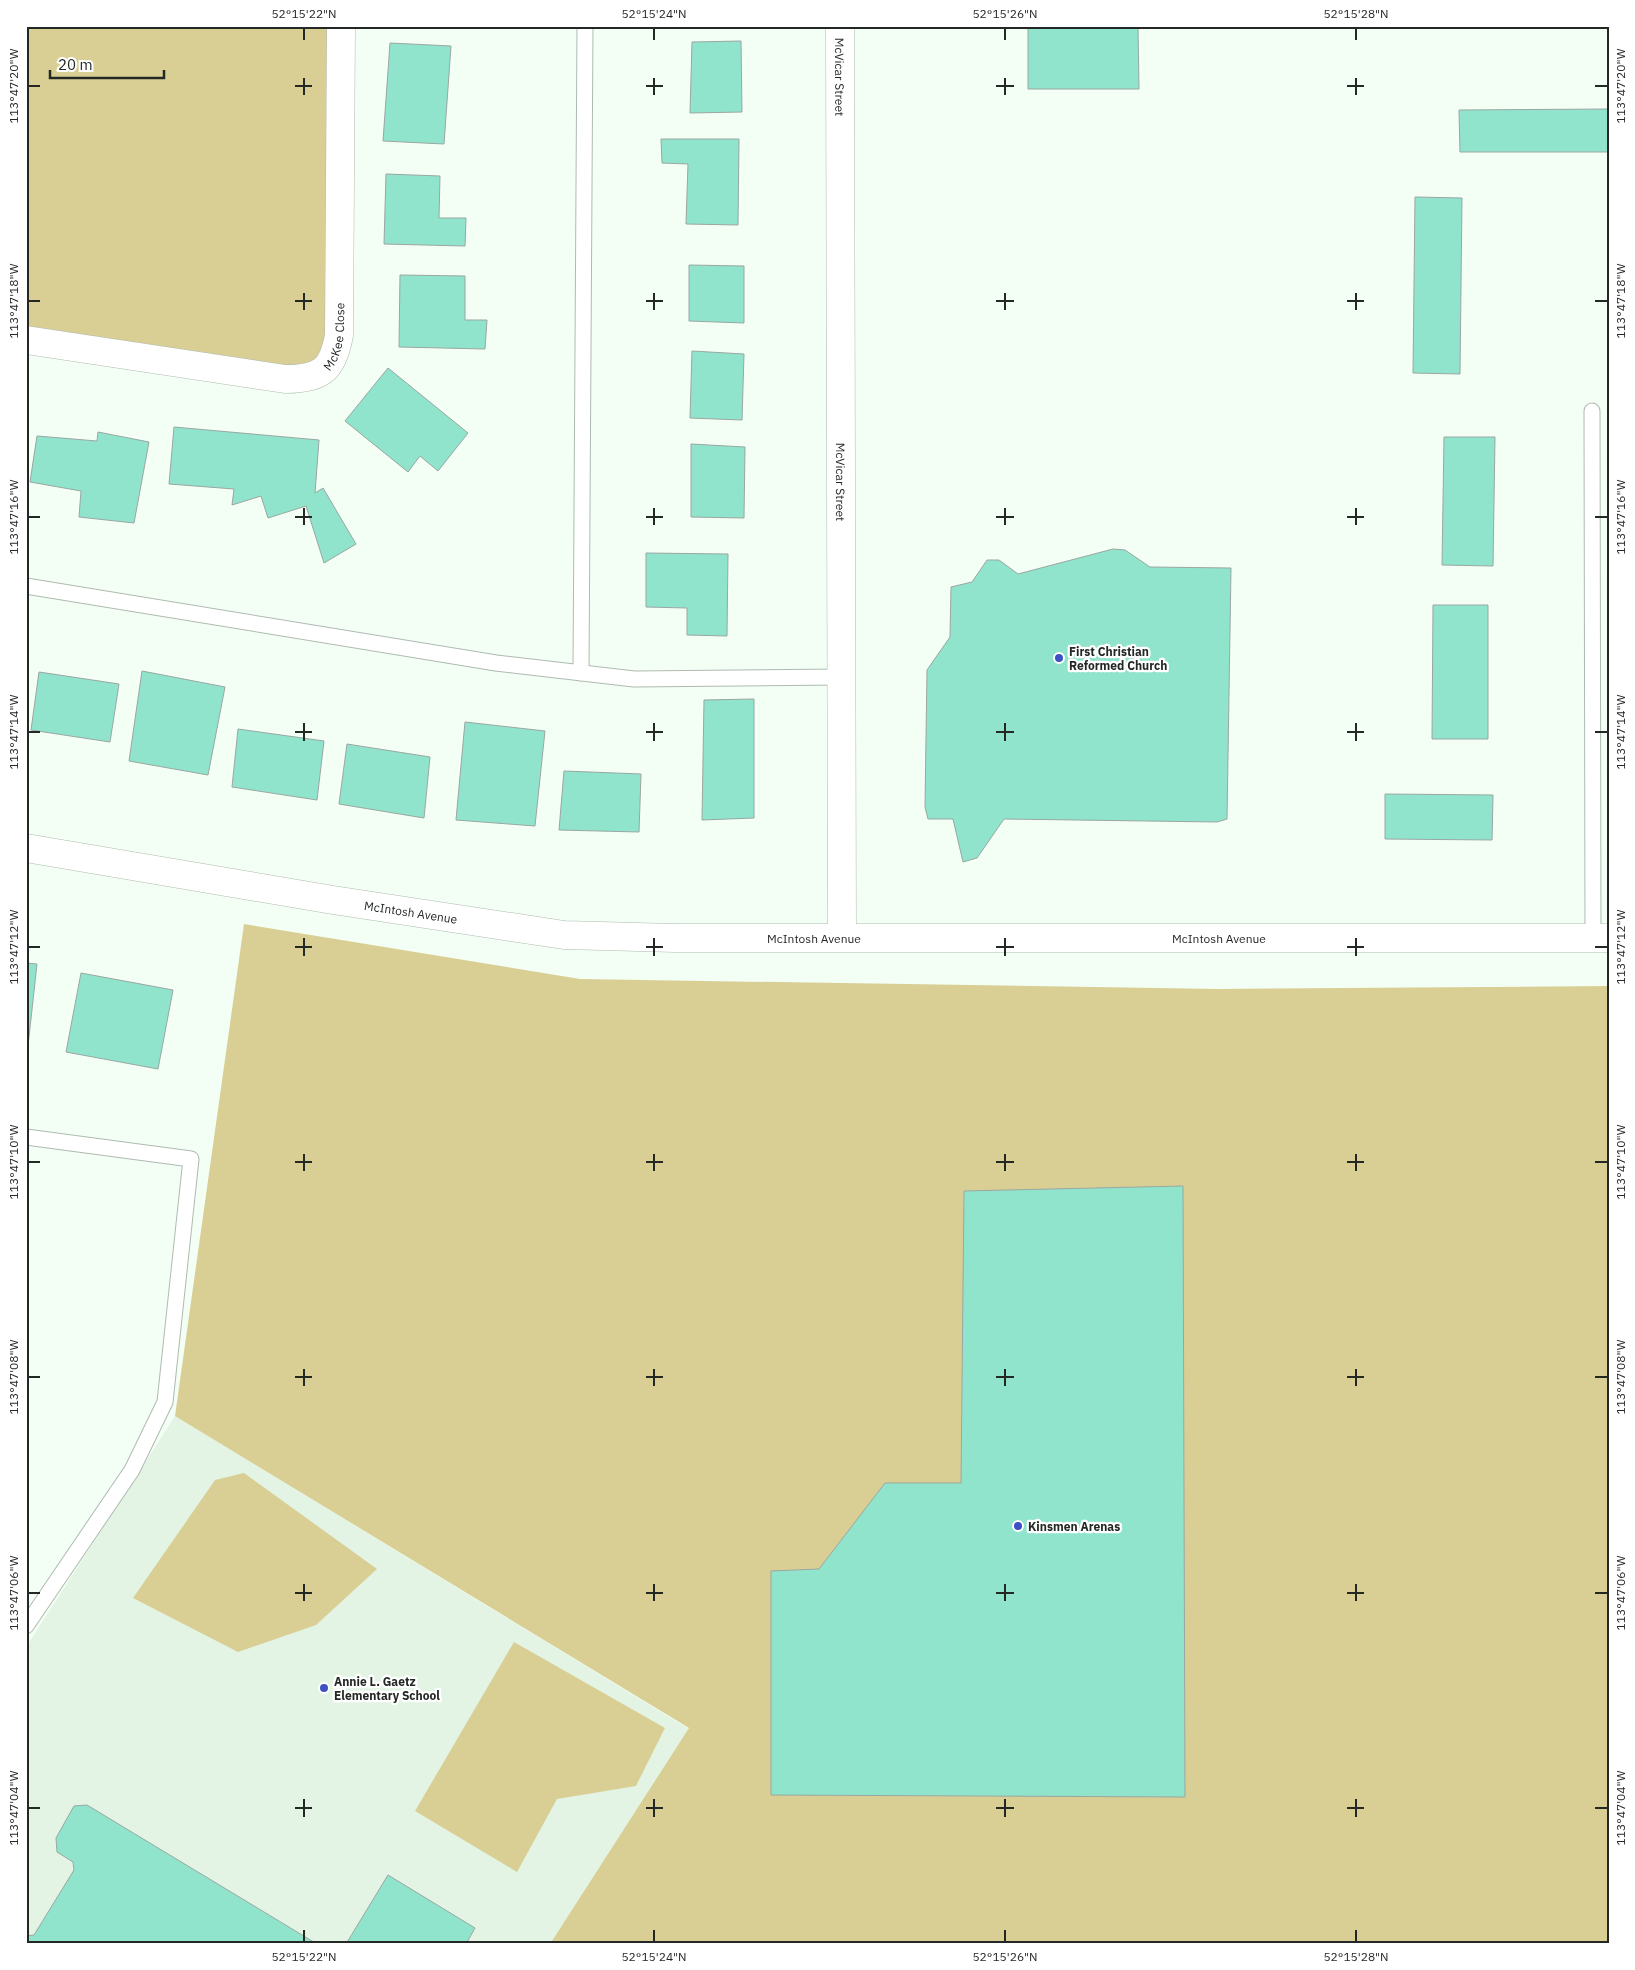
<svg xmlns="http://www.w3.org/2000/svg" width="1635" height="1970" font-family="'IBM Plex Sans',sans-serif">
  <rect width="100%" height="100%" fill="#f3fef4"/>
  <path fill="#e3f4e5" d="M175 1416 689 1729 550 1944H26V1647Z"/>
  <g fill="#d9cf94">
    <path d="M26 26H341L339 335 321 374 26 340Z"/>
    <path d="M244 924 580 979 1218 989 1609 986V1944H550L689 1728 175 1416Z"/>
    <path d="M244 1473 377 1569 316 1625 238 1652 133 1598 215 1480Z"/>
    <path d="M514 1642 665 1728 636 1786 557 1799 517 1872 415 1811Z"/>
  </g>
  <g fill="#91e4cc" stroke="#99a7a2">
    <path d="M1028 26H1138L1139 89H1028Z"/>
    <path d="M741 41 742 112 690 113 692 42Z"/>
    <path d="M390 43 451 46 444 144 383 141Z"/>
    <path d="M1609 109V152H1460L1459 110Z"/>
    <path d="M661 139H739L738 225 686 224 688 164 662 163Z"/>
    <path d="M386 174 440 176 439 218H466L465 246 384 244Z"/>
    <path d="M1415 197 1462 198 1460 374 1413 373Z"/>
    <path d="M689 265 744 266V323L689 321Z"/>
    <path d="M400 275 465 276V320H487L485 349 399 347Z"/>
    <path d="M692 351 744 354 742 420 690 418Z"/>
    <path d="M388 368 468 433 438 471 420 456 408 472 345 421Z"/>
    <path d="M174 427 319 440 315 493 323 488 356 544 324 563 306 506 268 518 261 496 232 505 234 489 169 484Z"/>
    <path d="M98 432 149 442 134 523 79 517 81 491 30 482 37 436 97 441Z"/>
    <path d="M1444 437H1495L1493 566 1442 565Z"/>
    <path d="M691 444 745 447 744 518 691 517Z"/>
    <path d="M1113 549 1125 550 1150 567 1231 568 1227 819 1217 822 1004 819 977 858 963 862 953 819H928L925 807 927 670 950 637 951 587 972 582 987 560H999L1018 574Z"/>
    <path d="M646 553 728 554 727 636 687 635V608L646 607Z"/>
    <path d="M1433 605H1488V739H1432Z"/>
    <path d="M142 671 225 687 208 775 129 761Z"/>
    <path d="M39 672 119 684 110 742 31 730Z"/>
    <path d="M754 699V818L702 820 704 700Z"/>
    <path d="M465 722 545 731 535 826 456 820Z"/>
    <path d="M238 729 324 741 317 800 232 787Z"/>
    <path d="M347 744 430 757 424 818 339 804Z"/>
    <path d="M564 771 641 774 639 832 559 830Z"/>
    <path d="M1385 794 1493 795 1492 840 1385 839Z"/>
    <path d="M26 963 37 964 28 1046H26Z"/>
    <path d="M81 973 173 990 158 1069 66 1052Z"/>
    <path d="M1183 1186 1185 1797 771 1795V1571L819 1569 885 1483H961L964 1191Z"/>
    <path d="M87 1805 317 1944H26V1936L34 1935 74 1870 73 1862 57 1852 56 1838 74 1806Z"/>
    <path d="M388 1875 475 1928 466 1944H346Z"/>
  </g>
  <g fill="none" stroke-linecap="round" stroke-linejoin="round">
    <defs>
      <g id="lane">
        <path d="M1592 411 1593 938"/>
        <path d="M26 586 496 663 634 679 842 677"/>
        <path d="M581 673 585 26"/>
        <path d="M26 1137 191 1159 165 1402 132 1470 26 1626"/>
      </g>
      <g id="street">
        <path id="s1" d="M840 26 842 937"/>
        <path id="s2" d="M26 340 285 379C321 379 333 370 339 335L341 26"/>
        <path id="s3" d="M26 848 333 900 564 935 675 938H1609"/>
      </g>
    </defs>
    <use href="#lane" stroke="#afbab1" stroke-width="17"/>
    <use href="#street" stroke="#afbab1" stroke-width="29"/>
    <use href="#lane" stroke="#fff" stroke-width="15"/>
    <use href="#street" stroke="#fff" stroke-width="28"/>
  </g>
  <path fill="none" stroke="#242825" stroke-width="2" d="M304 28V40M654 28V40M1005 28V40M1356 28V40M304 78V95M654 78V95M1005 78V95M1356 78V95M28 86H40M295 86H312M646 86H663M996 86H1014M1347 86H1364M1595 86H1608M304 293V310M654 293V310M1005 293V310M1356 293V310M28 301H40M295 301H312M646 301H663M996 301H1014M1347 301H1364M1595 301H1608M304 508V525M654 508V525M1005 508V525M1356 508V525M28 517H40M295 517H312M646 517H663M996 517H1014M1347 517H1364M1595 517H1608M304 723V741M654 723V741M1005 723V741M1356 723V741M28 732H40M295 732H312M646 732H663M996 732H1014M1347 732H1364M1595 732H1608M304 938V956M654 938V956M1005 938V956M1356 938V956M28 947H40M295 947H312M646 947H663M996 947H1014M1347 947H1364M1595 947H1608M304 1154V1171M654 1154V1171M1005 1154V1171M1356 1154V1171M28 1162H40M295 1162H312M646 1162H663M996 1162H1014M1347 1162H1364M1595 1162H1608M304 1369V1386M654 1369V1386M1005 1369V1386M1356 1369V1386M28 1377H40M295 1377H312M646 1377H663M996 1377H1014M1347 1377H1364M1595 1377H1608M304 1584V1601M654 1584V1601M1005 1584V1601M1356 1584V1601M28 1593H40M295 1593H312M646 1593H663M996 1593H1014M1347 1593H1364M1595 1593H1608M304 1799V1817M654 1799V1817M1005 1799V1817M1356 1799V1817M28 1808H40M295 1808H312M646 1808H663M996 1808H1014M1347 1808H1364M1595 1808H1608M304 1930V1942M654 1930V1942M1005 1930V1942M1356 1930V1942"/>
  <g fill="#3e51c4" stroke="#fff" stroke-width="2">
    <circle cx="1059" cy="658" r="5"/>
    <circle cx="1018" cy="1526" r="5"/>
    <circle cx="324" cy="1688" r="5"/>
  </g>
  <g text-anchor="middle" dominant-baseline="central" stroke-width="4.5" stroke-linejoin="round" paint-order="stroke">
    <g font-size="12" fill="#242825" stroke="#fff">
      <text stroke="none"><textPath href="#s1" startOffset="51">McVicar Street</textPath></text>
      <text stroke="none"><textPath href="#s2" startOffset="339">McKee Close</textPath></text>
      <text stroke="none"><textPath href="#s1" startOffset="456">McVicar Street</textPath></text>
      <text stroke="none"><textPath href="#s3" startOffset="390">McIntosh Avenue</textPath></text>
      <text stroke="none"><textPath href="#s3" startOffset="795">McIntosh Avenue</textPath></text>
      <text stroke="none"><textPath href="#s3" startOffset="1200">McIntosh Avenue</textPath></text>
    </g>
    <g font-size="12" font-weight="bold" fill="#242825" stroke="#fff" text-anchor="start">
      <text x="1069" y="651">First Christian<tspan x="1069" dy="14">Reformed Church</tspan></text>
      <text x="1028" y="1526">Kinsmen Arenas</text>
      <text x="334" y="1681">Annie L. Gaetz<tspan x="334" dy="14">Elementary School</tspan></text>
    </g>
  </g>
  <rect width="1635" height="1970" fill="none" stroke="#ffffff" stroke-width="55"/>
  <path d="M50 70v8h114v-8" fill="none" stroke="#242825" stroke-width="2.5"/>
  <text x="58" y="70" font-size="15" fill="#242825" stroke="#ffffff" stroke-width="4" paint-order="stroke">20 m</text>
  <rect x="28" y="28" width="1580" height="1914" fill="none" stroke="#242825" stroke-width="2"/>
  <g font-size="12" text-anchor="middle" fill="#242825">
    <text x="304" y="18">52°15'22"N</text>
    <text x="654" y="18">52°15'24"N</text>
    <text x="1005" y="18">52°15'26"N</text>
    <text x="1356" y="18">52°15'28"N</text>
    <text transform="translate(1621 86) rotate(-90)" y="4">113°47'20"W</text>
    <text transform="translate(14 86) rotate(-90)" y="4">113°47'20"W</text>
    <text transform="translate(1621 301) rotate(-90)" y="4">113°47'18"W</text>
    <text transform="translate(14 301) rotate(-90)" y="4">113°47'18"W</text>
    <text transform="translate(1621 517) rotate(-90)" y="4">113°47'16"W</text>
    <text transform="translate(14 517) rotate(-90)" y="4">113°47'16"W</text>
    <text transform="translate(1621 732) rotate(-90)" y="4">113°47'14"W</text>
    <text transform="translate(14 732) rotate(-90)" y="4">113°47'14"W</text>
    <text transform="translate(1621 947) rotate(-90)" y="4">113°47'12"W</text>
    <text transform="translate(14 947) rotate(-90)" y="4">113°47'12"W</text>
    <text transform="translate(1621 1162) rotate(-90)" y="4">113°47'10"W</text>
    <text transform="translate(14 1162) rotate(-90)" y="4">113°47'10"W</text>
    <text transform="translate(1621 1377) rotate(-90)" y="4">113°47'08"W</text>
    <text transform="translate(14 1377) rotate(-90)" y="4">113°47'08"W</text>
    <text transform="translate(14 1593) rotate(-90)" y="4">113°47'06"W</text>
    <text transform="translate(1621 1593) rotate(-90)" y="4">113°47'06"W</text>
    <text transform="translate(1621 1808) rotate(-90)" y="4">113°47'04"W</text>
    <text transform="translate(14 1808) rotate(-90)" y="4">113°47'04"W</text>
    <text x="304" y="1961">52°15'22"N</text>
    <text x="654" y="1961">52°15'24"N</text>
    <text x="1005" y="1961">52°15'26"N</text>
    <text x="1356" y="1961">52°15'28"N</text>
  </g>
</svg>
